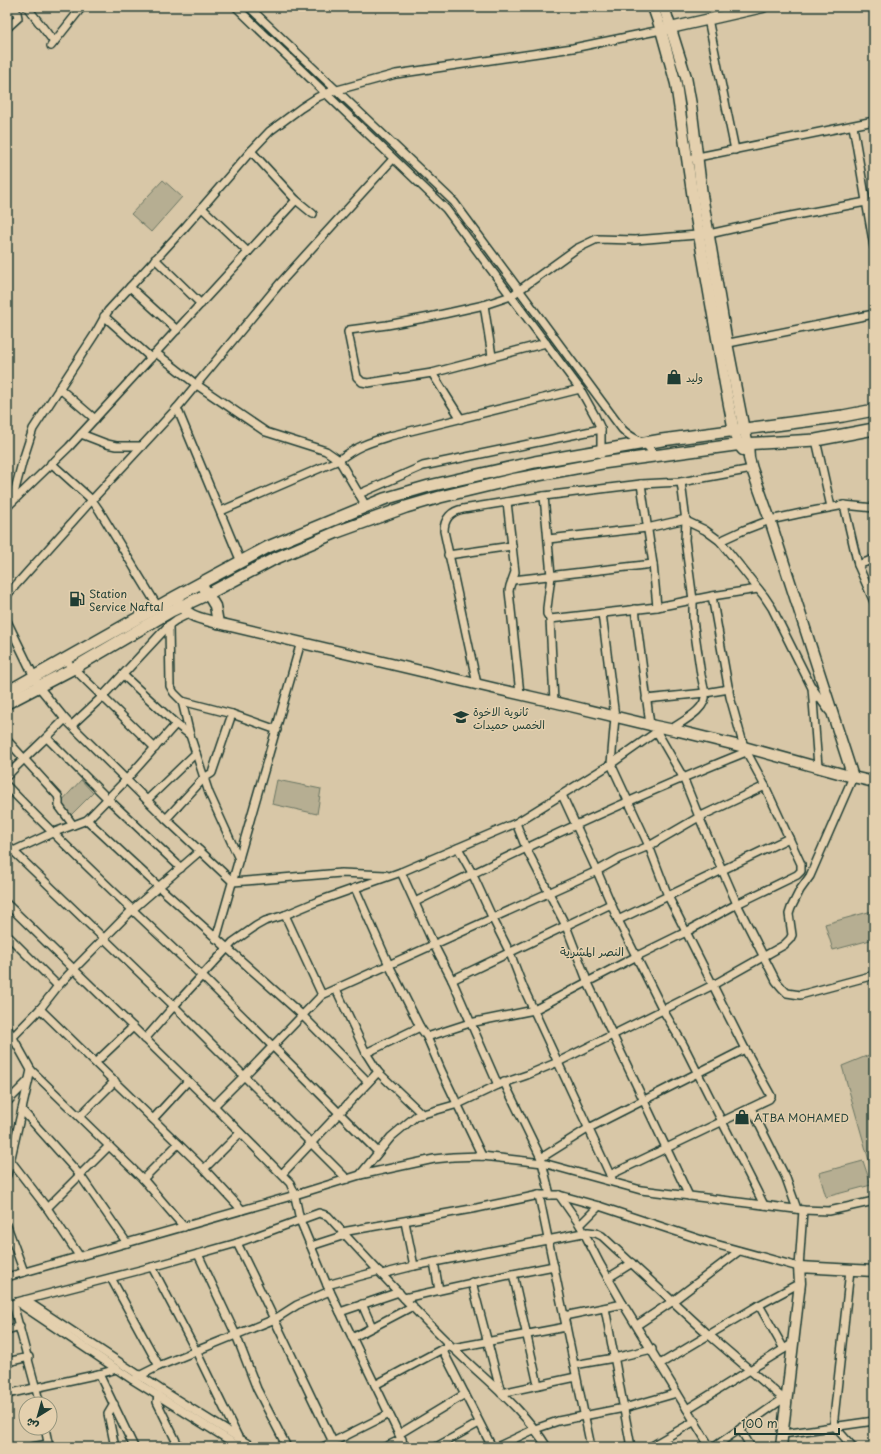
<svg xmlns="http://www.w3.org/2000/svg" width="881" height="1454" font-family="'Playpen Sans','Playpen Sans Arabic',sans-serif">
  <rect width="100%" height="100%" fill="#d8c7a7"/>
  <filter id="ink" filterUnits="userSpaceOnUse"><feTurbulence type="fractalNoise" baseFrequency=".025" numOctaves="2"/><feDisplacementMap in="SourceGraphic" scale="8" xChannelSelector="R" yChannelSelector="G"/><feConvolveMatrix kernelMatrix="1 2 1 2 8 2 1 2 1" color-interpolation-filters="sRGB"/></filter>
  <g filter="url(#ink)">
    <g fill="#b6ae92" stroke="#6a7663">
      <path d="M163 180 182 197 151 232 131 214Z"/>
      <path d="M81 780 93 793 71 815 60 803Z"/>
      <path d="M277 780 321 789 317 814 272 804Z"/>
      <path d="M872 911 874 919V939L833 950 825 924Z"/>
      <path d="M874 1052V1178L842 1066 869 1055Z"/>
      <path d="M863 1161 871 1185 826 1197 819 1173Z"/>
    </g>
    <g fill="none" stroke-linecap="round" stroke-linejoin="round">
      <defs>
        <g id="street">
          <path d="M27 7 54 42"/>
          <path d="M236 7 446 209 580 389 595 416 601 429V454"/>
          <path d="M249 7 454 202 622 429C634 442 648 440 654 456"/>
          <path d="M708 19 735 150"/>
          <path d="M7 28 18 18 17 13 13 7"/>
          <path d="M51 46 82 7"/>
          <path d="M853 126 874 247"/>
          <path d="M693 158 874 121"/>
          <path d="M296 200 313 214"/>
          <path d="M202 208 248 252"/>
          <path d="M155 259 201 304"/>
          <path d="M130 287 177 330"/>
          <path d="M484 305 492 356"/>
          <path d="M104 316 151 358"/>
          <path d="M546 343 432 373 368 383 362 382 357 377 348 332 349 330 387 325 430 317 484 305 511 296 576 249 597 239 635 240 709 234 785 217 866 202"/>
          <path d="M724 344 874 314"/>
          <path d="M156 353 197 385 266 432 326 451 339 460 366 506"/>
          <path d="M432 373 461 419"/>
          <path d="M59 388 95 419"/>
          <path d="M177 408 241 562"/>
          <path d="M81 434 107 444 116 446H142"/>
          <path d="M816 440 831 507"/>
          <path d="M51 463 92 500 99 510 158 607"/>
          <path d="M681 482 686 521 705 530 720 541 764 596 772 608 811 686 829 711"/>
          <path d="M641 484 653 564 657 607"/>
          <path d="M359 494 423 466 601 429"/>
          <path d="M544 496 551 576 547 608V614L550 619 554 702"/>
          <path d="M12 501 22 463 33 429 95 334 108 311 186 226 251 151 270 131 301 108 318 97 330 92 396 74 573 48 661 30"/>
          <path d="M507 502 515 572 510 586 509 591 520 694"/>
          <path d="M844 505 858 565 874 602"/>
          <path d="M7 507 69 447 296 200 251 151"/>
          <path d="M221 511 339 460C357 446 368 443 390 436L580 389"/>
          <path d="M686 521 685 540 693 600V620L701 675 705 693 729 689"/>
          <path d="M548 539 647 528 686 519"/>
          <path d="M720 541 744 530 770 520 802 513 844 505 874 508"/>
          <path d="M448 555 512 546"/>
          <path d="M858 565 874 559"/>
          <path d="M513 580 653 564"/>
          <path d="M7 595 92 500 177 408 281 282 393 159"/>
          <path d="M635 609 650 725"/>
          <path d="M602 613 615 717 611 764 649 846 668 896 745 1049 771 1096 769 1099 610 1175"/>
          <path d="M550 619 657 607 712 596 758 589"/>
          <path d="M7 621 39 687 65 719 166 819 233 882 341 873 386 875"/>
          <path d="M169 625 170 686 174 693 182 701 190 735 209 793 239 859"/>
          <path d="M65 660 155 748"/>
          <path d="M123 675 176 724 190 735"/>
          <path d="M477 684 444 531C444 518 452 511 463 509L544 496 641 484 681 482 752 469"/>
          <path d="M812 687 818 767"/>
          <path d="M646 699 705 693C708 709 683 721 671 729"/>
          <path d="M182 701 232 714 277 730"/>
          <path d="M72 725 102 697 169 625 176 620 188 614"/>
          <path d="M657 732 683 777 699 817 737 904 776 981 782 988 787 993 800 995 874 975"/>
          <path d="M47 738 108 799 181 868"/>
          <path d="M7 740 58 796 59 800V806L73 825"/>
          <path d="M7 776C26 756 46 739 65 719"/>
          <path d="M7 786C69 851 135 912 200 974 260 1033 319 1093 378 1152"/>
          <path d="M562 795 597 871 618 920 663 1010 683 1044 764 1205"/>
          <path d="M147 800 196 753"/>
          <path d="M166 819 204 778 212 773 232 714"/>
          <path d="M87 820 159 887 302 1015 368 1082"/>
          <path d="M516 823 526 848 566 926 588 983 689 1196"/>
          <path d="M7 845 174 1006 347 1179"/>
          <path d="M458 848 472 873 493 919 510 953 523 987 612 1179"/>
          <path d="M7 854 52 833 87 820 126 780 176 724"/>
          <path d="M401 872 434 945 452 980 498 1085"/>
          <path d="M355 888 389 965 420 1027 427 1037 441 1070 482 1156"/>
          <path d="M415 902C523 848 634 797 746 752"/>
          <path d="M7 904 214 1106 290 1183 294 1192 300 1220 327 1285 405 1447"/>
          <path d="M285 915 322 995"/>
          <path d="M618 920 789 838"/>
          <path d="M7 935 58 986"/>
          <path d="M216 939 301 642"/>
          <path d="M452 980 611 904"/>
          <path d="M336 989 366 1053 378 1072 422 1114"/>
          <path d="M40 1009 204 1169 242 1210"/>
          <path d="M7 1027 31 1070 7 1175"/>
          <path d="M427 1037 470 1023 534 1010 637 956 686 932 737 904 797 875 801 871V864L765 786 744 747 730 697 712 596"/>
          <path d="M145 1039 174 1006 233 942 256 926 265 921 285 915 316 902 401 872 516 823 611 764 662 728"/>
          <path d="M7 1043 40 1009 58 986 73 970 133 909 200 851"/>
          <path d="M366 1053 420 1027"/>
          <path d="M96 1062 133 1027"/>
          <path d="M31 1070 143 1179 184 1227"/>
          <path d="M504 1082 541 1158 550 1195"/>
          <path d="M7 1102 28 1081"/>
          <path d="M214 1106 244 1076 322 995 597 871 620 858 649 846 699 817 765 786"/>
          <path d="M751 1108 786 1178 797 1209"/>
          <path d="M22 1110 80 1175 127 1243"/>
          <path d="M80 1116 115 1081"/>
          <path d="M153 1119 188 1081"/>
          <path d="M541 1158 589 1128 745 1049"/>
          <path d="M10 1160 47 1208 80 1257"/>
          <path d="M204 1169 240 1133"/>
          <path d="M282 1174 378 1072"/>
          <path d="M360 1175 391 1137 416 1116 458 1104 498 1085 527 1075 558 1062 713 985 784 945 790 939 792 935 789 914 791 908 800 890 810 876 853 777"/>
          <path d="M143 1179 178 1144"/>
          <path d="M539 1195 591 1447"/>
          <path d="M559 1195 580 1225 600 1264 623 1304 710 1447"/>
          <path d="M47 1208 109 1146"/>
          <path d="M405 1222 414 1266"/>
          <path d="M580 1225 599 1206"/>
          <path d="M7 1226 24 1272"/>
          <path d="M342 1232 477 1208 539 1195H559L599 1206 708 1242 799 1267 803 1210"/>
          <path d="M237 1243C270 1309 301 1376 333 1442"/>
          <path d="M311 1246 345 1235"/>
          <path d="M198 1254 236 1335 257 1389 287 1447"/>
          <path d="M434 1262 439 1290"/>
          <path d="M152 1267 196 1351 238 1437"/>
          <path d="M850 1270 834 1418 835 1427 853 1447"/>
          <path d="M382 1274 414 1266 588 1232 596 1233 602 1236 709 1335 786 1401"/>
          <path d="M513 1274 538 1385"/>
          <path d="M7 1277 295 1195 360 1175 434 1159 453 1157 482 1156 543 1163 641 1190 803 1210 829 1211 874 1201"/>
          <path d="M111 1278 159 1366"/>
          <path d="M608 1278 632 1263"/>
          <path d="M472 1282 501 1393 576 1377"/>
          <path d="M327 1285 379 1271"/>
          <path d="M404 1298 513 1274 554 1266"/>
          <path d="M25 1300 160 1389 253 1447"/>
          <path d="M17 1302 133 1380 240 1447"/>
          <path d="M13 1304 40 1404"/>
          <path d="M362 1304 372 1327"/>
          <path d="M759 1305 784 1349"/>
          <path d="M7 1306 17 1302 152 1267 237 1243 319 1213 328 1216C367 1259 407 1303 449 1344 482 1378 522 1406 547 1447"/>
          <path d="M605 1308 631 1447"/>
          <path d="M340 1312 399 1292"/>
          <path d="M564 1316 623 1304"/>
          <path d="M637 1325 673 1301 739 1251"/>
          <path d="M7 1330 20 1326"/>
          <path d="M352 1338 413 1306"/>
          <path d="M453 1348 566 1327"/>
          <path d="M442 1349 492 1447"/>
          <path d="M7 1362 29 1357"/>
          <path d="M660 1364 759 1305 800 1283"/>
          <path d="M574 1365 614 1358 652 1349"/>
          <path d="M99 1374 134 1447"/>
          <path d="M137 1377 159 1366 275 1319 297 1305 330 1291"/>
          <path d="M375 1385 446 1347"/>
          <path d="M7 1394 99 1374 117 1369"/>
          <path d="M158 1395 157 1402 179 1447"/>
          <path d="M114 1404 108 1414 115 1447"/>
          <path d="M687 1409 792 1344"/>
          <path d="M45 1428 49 1447"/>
          <path d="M740 1429 751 1447"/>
          <path d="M399 1434 465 1394"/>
          <path d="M783 1434 874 1421"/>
          <path d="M32 1447 48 1444"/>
          <path d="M323 1447 389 1414"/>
          <path d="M385 1447 402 1439"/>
          <path d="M436 1447 479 1423"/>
          <path d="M497 1447 535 1429 558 1421 624 1408 677 1393"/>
          <path d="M650 1447 695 1421"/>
          <path d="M714 1447 783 1399"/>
        </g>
        <g id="secondary">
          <path d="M653 7 661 30 676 84 695 212 725 384 734 431 738 444 743 450"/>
          <path d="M664 7 686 77 691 105 702 195 727 343 744 430 748 443 749 458 752 469 770 520 853 777"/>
          <path d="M666 29 763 7"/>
          <path d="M201 583 215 606 218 623"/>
          <path d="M177 600C188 618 200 618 218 623L501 690 554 702 650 725 679 731 744 747 853 777 874 782"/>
          <path d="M781 1447 800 1283 799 1267 874 1271"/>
        </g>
        <g id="primary">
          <path d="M7 692 175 597 268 547 384 499 429 486 535 462 662 440 843 416 874 410"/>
          <path d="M7 703 74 668 171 611 208 594 274 559 337 532 406 507 440 497 511 480 602 463 742 444 816 440 874 429"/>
        </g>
      </defs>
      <use href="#street" stroke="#1f3d34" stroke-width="10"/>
      <use href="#secondary" stroke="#1f3d34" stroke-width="13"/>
      <use href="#primary" stroke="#1f3d34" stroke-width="14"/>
      <use href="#street" stroke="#e4d0ae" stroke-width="7"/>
      <use href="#secondary" stroke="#e4d0ae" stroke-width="10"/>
      <use href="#primary" stroke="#e4d0ae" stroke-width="11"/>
    </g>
  </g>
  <defs>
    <symbol id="shop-bare" viewBox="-9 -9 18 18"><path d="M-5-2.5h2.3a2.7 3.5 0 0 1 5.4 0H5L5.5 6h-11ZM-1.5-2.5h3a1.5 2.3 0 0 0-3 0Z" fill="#1f3d34" stroke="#e4d0ae" stroke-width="2.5" paint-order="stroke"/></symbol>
    <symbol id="fuel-bare" viewBox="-9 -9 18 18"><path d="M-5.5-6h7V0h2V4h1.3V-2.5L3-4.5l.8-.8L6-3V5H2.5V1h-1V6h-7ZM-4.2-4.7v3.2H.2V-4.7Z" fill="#1f3d34" stroke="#e4d0ae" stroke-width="2.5" paint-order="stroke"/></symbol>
    <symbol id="school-bare" viewBox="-9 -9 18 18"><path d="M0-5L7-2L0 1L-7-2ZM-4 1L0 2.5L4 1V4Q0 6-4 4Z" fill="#1f3d34" stroke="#e4d0ae" stroke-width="2.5" paint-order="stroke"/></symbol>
  </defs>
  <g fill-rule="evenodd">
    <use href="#shop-bare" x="663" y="366" width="22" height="22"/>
    <use href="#fuel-bare" x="66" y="588" width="22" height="22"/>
    <use href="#school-bare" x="450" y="706" width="22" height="22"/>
    <use href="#shop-bare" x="731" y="1106" width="22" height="22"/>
  </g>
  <g text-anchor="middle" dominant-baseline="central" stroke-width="3" stroke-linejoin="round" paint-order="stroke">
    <g font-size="11" fill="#1f3d34" stroke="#e4d0ae" text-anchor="start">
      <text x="686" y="377">وليد</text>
      <text x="89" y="593">Station<tspan x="89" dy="13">Service Naftal</tspan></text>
      <text x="473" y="711">ثانوية الاخوة<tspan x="473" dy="13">الخمس حميدات</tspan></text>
      <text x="754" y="1117">ATBA MOHAMED</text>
    </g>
    <g font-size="12" fill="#1f3d34" stroke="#e4d0ae">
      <text x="592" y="951">النصر المشرية</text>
    </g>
  </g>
  <rect width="881" height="1454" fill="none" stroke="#e4d0ae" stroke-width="24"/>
  <rect x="12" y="12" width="857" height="1430" fill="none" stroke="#1f3d34" stroke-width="1.5" filter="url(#ink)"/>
  <g transform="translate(38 1416) rotate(217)"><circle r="19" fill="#e4d0ae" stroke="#95957d"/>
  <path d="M0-3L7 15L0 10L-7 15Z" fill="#1f3d34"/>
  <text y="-6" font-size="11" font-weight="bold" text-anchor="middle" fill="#1f3d34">ش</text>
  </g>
  <path d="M735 1428v6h104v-6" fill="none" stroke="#1f3d34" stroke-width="2"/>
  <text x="741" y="1428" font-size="12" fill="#1f3d34" stroke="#e4d0ae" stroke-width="3" paint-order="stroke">100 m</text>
</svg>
